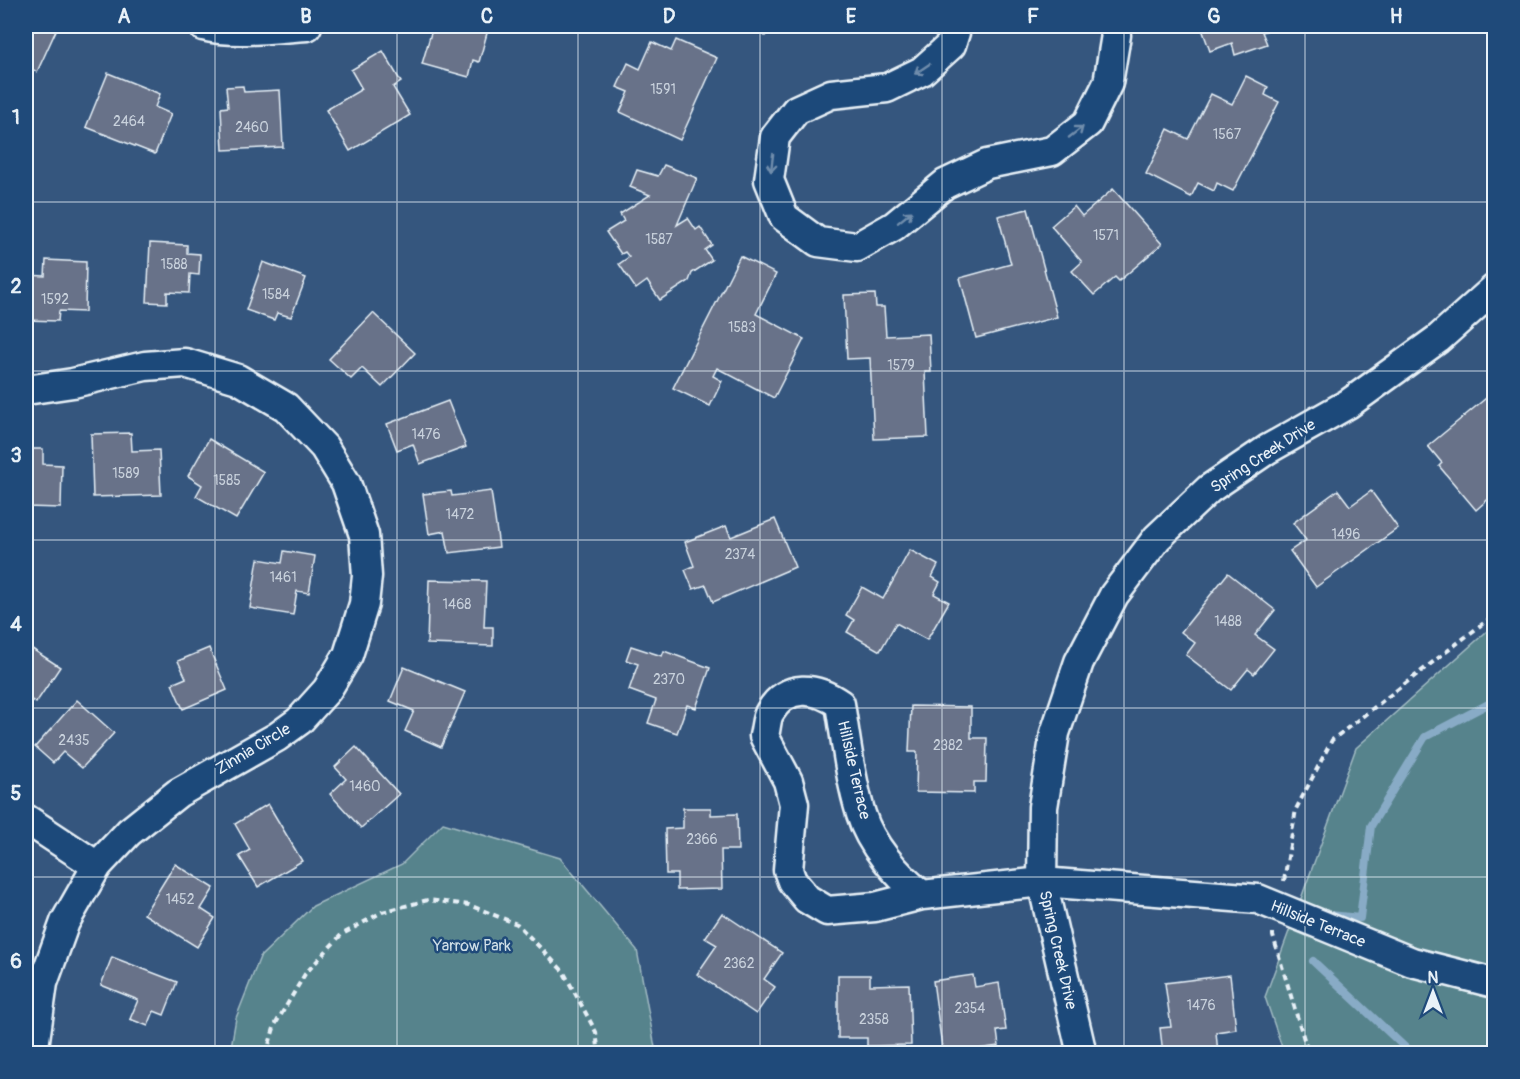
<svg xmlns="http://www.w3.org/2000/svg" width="1520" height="1079" font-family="Pangolin,sans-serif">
  <rect width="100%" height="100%" fill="#35567e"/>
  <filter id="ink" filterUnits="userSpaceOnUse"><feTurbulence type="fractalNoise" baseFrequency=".0167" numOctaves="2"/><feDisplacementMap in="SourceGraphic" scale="12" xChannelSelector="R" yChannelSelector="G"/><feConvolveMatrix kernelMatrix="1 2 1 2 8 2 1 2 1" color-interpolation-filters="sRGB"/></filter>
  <g filter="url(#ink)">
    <g fill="#57838c" stroke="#a0bac2" stroke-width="1.5">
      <path d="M1494 625V1053H1284L1265 997 1356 748Z"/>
      <path d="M443 823 560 858 637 950 656 1053H230L236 1018 260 957 313 906 402 864Z"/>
    </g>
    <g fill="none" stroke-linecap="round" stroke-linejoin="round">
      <g stroke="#88abc6" stroke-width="8">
        <path d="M1330 915 1360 918 1371 826 1425 737 1494 701"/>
        <path d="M1313 961 1412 1054"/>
      </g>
    </g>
    <g fill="#687289" stroke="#e8f1f8" stroke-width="1.5">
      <path d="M26 26H58L37 72 26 66Z"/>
      <path d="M433 26H489L479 62 473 60 469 77 422 64Z"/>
      <path d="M752 26H774L765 36Z"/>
      <path d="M1201 26H1281L1262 32 1267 44 1235 55 1232 43 1210 51Z"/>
      <path d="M676 40 717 58 680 140 620 112 629 92 617 87 628 63 640 69 652 42 671 51Z"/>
      <path d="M383 51 401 82 393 87 410 115 350 151 326 110 362 89 351 70Z"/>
      <path d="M108 73 160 94 155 107 171 114 155 154 86 127Z"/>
      <path d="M1246 76 1268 87 1265 95 1279 102 1233 191 1217 183 1214 191 1198 183 1191 197 1146 174 1168 129 1188 139 1211 94 1232 104Z"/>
      <path d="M243 86 244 92 280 90 283 147 223 150 221 108 228 107 226 87Z"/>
      <path d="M664 165 697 178 677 225 688 218 696 230 700 227 712 245 705 250 712 260 692 273 689 281 660 300 647 281 636 289 619 264 629 257 625 252 621 254 606 232 624 221 620 214 650 195 630 187 637 170 658 176Z"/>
      <path d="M1113 189 1162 244 1119 281 1115 277 1094 295 1072 271 1082 262 1051 226 1074 206 1082 216Z"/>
      <path d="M1028 209 1057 317 976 338 960 278 1011 264 998 216Z"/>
      <path d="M150 243 187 245V253L200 254 199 275 190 274 189 293 167 292V303L147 302Z"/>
      <path d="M740 256 776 274 756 314 804 339 774 398 717 368 713 376 722 381 710 406 673 388Z"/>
      <path d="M46 260 86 262 85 312 59 311 58 321 26 320V275L45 276Z"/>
      <path d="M263 262 306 278 291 317 277 313 274 320 246 310Z"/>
      <path d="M875 294 876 307H884L886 336 929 334 931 372H925L928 437 874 439 870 358 847 359 844 295Z"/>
      <path d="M373 313 415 353 382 387 362 368 351 379 329 359Z"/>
      <path d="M1491 394 1494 397V494L1476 510 1439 466 1442 463 1428 446Z"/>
      <path d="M448 401 466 447 420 464 413 444 397 450 387 424Z"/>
      <path d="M131 433 132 451 159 450 161 495 93 497 91 434Z"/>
      <path d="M209 439 264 472 236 519 196 496 202 485 188 476Z"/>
      <path d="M26 449H43V464L62 465 61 508 26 507Z"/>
      <path d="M1338 490 1350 506 1371 491 1398 528 1316 587 1290 551 1306 540 1293 523Z"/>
      <path d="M451 491 452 496 491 491 499 547 449 553 445 531 429 534 423 494Z"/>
      <path d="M775 519 795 567 713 602 706 585 693 589 685 570 694 566 685 542 726 526 731 537Z"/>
      <path d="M910 550 938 565 932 577 940 582 934 594 949 602 927 640 896 623 880 651 847 632 854 620 846 615 862 587 883 599Z"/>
      <path d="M284 551 315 556 309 593 297 591 293 615 250 608 258 559 282 563Z"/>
      <path d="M1228 573 1275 610 1255 635 1274 649 1254 674 1248 669 1231 690 1186 655 1195 643 1181 632Z"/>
      <path d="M429 580 486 581 484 627H493V646L427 644Z"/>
      <path d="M26 645 60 667 36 703 26 696Z"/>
      <path d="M631 646 662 656 664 651 710 668 696 708 687 705 677 733 648 723 656 700 629 690 638 664 626 660Z"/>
      <path d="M209 648 227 690 183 709 172 684 186 678 178 661Z"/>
      <path d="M404 667 465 692 441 747 405 731 414 711 390 701Z"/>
      <path d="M77 700 114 733 82 768 63 752 53 763 35 747Z"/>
      <path d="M911 706 971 707V738H987L986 782H974V793L916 792 917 752H909Z"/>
      <path d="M356 747 399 794 361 828 330 794 346 779 335 767Z"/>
      <path d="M268 804 302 861 258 887 239 856 250 850 235 824Z"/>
      <path d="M683 808H711V815L737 814 738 850H721L722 889 677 890V874H666L665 829 683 828Z"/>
      <path d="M175 864 214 888 201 909 215 918 197 947 144 914Z"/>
      <path d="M722 913 782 953 764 979 775 987 756 1014 697 974 717 945 705 938Z"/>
      <path d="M112 957 177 982 164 1015 154 1011 148 1026 130 1019 138 1000 101 985Z"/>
      <path d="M838 975H870V985L909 984 911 1045 867 1046V1038H838Z"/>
      <path d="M973 975 975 987 999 983 1006 1030 997 1031 999 1046 943 1054 933 981Z"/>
      <path d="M1230 975 1236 1029 1216 1032 1218 1054H1163L1160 1028 1171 1027 1165 983Z"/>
    </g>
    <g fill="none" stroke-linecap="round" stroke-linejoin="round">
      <defs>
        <g id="minor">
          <path d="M203 26C233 34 275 28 307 26"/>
          <path d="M957 26 951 45 922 71 887 88 831 94 796 110 775 137 769 180 784 217 818 242 857 247 894 226 945 184 987 164 1052 151 1088 123 1108 83 1116 35 1113 26"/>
          <path d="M26 390 73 383 145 366 185 363 238 379 286 407 324 447 346 483 364 535 367 576 364 604 348 655 327 690 299 721 277 737 178 793 129 832 97 866 65 922 43 983 33 1054"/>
          <path d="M26 819 97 866"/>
          <path d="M922 895C897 876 870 844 861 814 850 779 846 740 840 704 816 687 787 683 770 712 766 718 766 729 764 736L788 781 794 804 788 870 792 881 807 899 827 911 875 907 922 895 1042 882 1258 899 1412 962 1494 983"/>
          <path d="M1082 1054 1042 882 1043 807 1055 733 1079 662 1114 595 1157 538 1209 489 1268 449 1348 404 1438 339 1494 289"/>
        </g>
      </defs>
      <use href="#minor" stroke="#e8f1f8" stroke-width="33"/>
      <g stroke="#e8f1f8" stroke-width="4" stroke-dasharray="6 4.5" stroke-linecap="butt">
        <path d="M1284 881 1296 809 1332 740 1494 615"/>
        <path d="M1273 933V936L1306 1046 1311 1054"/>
        <path d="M266 1054 275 1025 305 974 341 935 382 912 428 900 469 905 517 924 563 971 596 1032 599 1054"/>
      </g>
      <use href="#minor" stroke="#1f4a7a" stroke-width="28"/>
    </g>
    <defs><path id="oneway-shaft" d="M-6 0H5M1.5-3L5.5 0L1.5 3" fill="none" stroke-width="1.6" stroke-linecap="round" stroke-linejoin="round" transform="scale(1.5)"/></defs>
    <g stroke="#6f8dac">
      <use href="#oneway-shaft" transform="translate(922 69) rotate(146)"/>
      <use href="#oneway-shaft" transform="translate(1076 132) rotate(-38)"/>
      <use href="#oneway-shaft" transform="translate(772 163) rotate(97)"/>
      <use href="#oneway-shaft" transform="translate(905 217) rotate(-39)"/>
    </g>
  </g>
  <path fill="none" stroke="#e8f1f8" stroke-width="1.5" stroke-opacity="0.55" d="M215 26V1054M397 26V1054M578 26V1054M760 26V1054M942 26V1054M1124 26V1054M1305 26V1054M26 202H1494M26 371H1494M26 540H1494M26 708H1494M26 877H1494"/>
  <g text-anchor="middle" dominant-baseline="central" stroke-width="5" stroke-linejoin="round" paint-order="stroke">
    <g font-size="14" fill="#c8d1dc">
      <text x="663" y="89">1591</text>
      <text x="129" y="121">2464</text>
      <text x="252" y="127">2460</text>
      <text x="1227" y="134">1567</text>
      <text x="1106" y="235">1571</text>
      <text x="659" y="239">1587</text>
      <text x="174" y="264">1588</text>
      <text x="276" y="294">1584</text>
      <text x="55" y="299">1592</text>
      <text x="742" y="327">1583</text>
      <text x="901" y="365">1579</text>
      <text x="426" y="434">1476</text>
      <text x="126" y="473">1589</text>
      <text x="227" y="480">1585</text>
      <text x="460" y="514">1472</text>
      <text x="1346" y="534">1496</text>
      <text x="740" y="554">2374</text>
      <text x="283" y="577">1461</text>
      <text x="457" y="604">1468</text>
      <text x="1228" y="621">1488</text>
      <text x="669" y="679">2370</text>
      <text x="74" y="740">2435</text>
      <text x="948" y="745">2382</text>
      <text x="365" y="786">1460</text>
      <text x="702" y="839">2366</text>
      <text x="180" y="899">1452</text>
      <text x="739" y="963">2362</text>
      <text x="1201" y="1005">1476</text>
      <text x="970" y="1008">2354</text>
      <text x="874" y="1019">2358</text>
    </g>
    <g font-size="16" fill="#e8f1f8" stroke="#1f4a7a">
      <text transform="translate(1263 456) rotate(-33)">Spring Creek Drive</text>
      <text transform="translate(253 749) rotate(-31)">Zinnia Circle</text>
      <text transform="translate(854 770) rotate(77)">Hillside Terrace</text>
      <text transform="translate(1318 924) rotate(22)">Hillside Terrace</text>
      <text transform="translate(1058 950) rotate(77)">Spring Creek Drive</text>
    </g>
    <g font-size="16" fill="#d2e0e8" stroke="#1f4a7a">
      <text x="472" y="946">Yarrow Park</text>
    </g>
  </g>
  <rect width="1520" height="1079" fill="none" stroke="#1f4a7a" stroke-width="66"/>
  <g transform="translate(1433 992)" stroke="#1f4a7a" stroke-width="4.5" paint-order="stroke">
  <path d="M0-4.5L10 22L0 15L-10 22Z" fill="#e8f1f8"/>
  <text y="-9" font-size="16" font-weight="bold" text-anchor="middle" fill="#e8f1f8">N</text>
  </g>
  <rect x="33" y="33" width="1454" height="1013" fill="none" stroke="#e8f1f8" stroke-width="2"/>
  <g font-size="20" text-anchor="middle" font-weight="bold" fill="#e8f1f8">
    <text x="124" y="23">A</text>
    <text x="306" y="23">B</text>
    <text x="487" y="23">C</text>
    <text x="669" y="23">D</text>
    <text x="851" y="23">E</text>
    <text x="1033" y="23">F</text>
    <text x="1214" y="23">G</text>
    <text x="1396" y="23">H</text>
    <text x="16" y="124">1</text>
    <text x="16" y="293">2</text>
    <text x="16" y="462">3</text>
    <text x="16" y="631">4</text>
    <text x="16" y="800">5</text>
    <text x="16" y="968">6</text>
  </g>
</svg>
